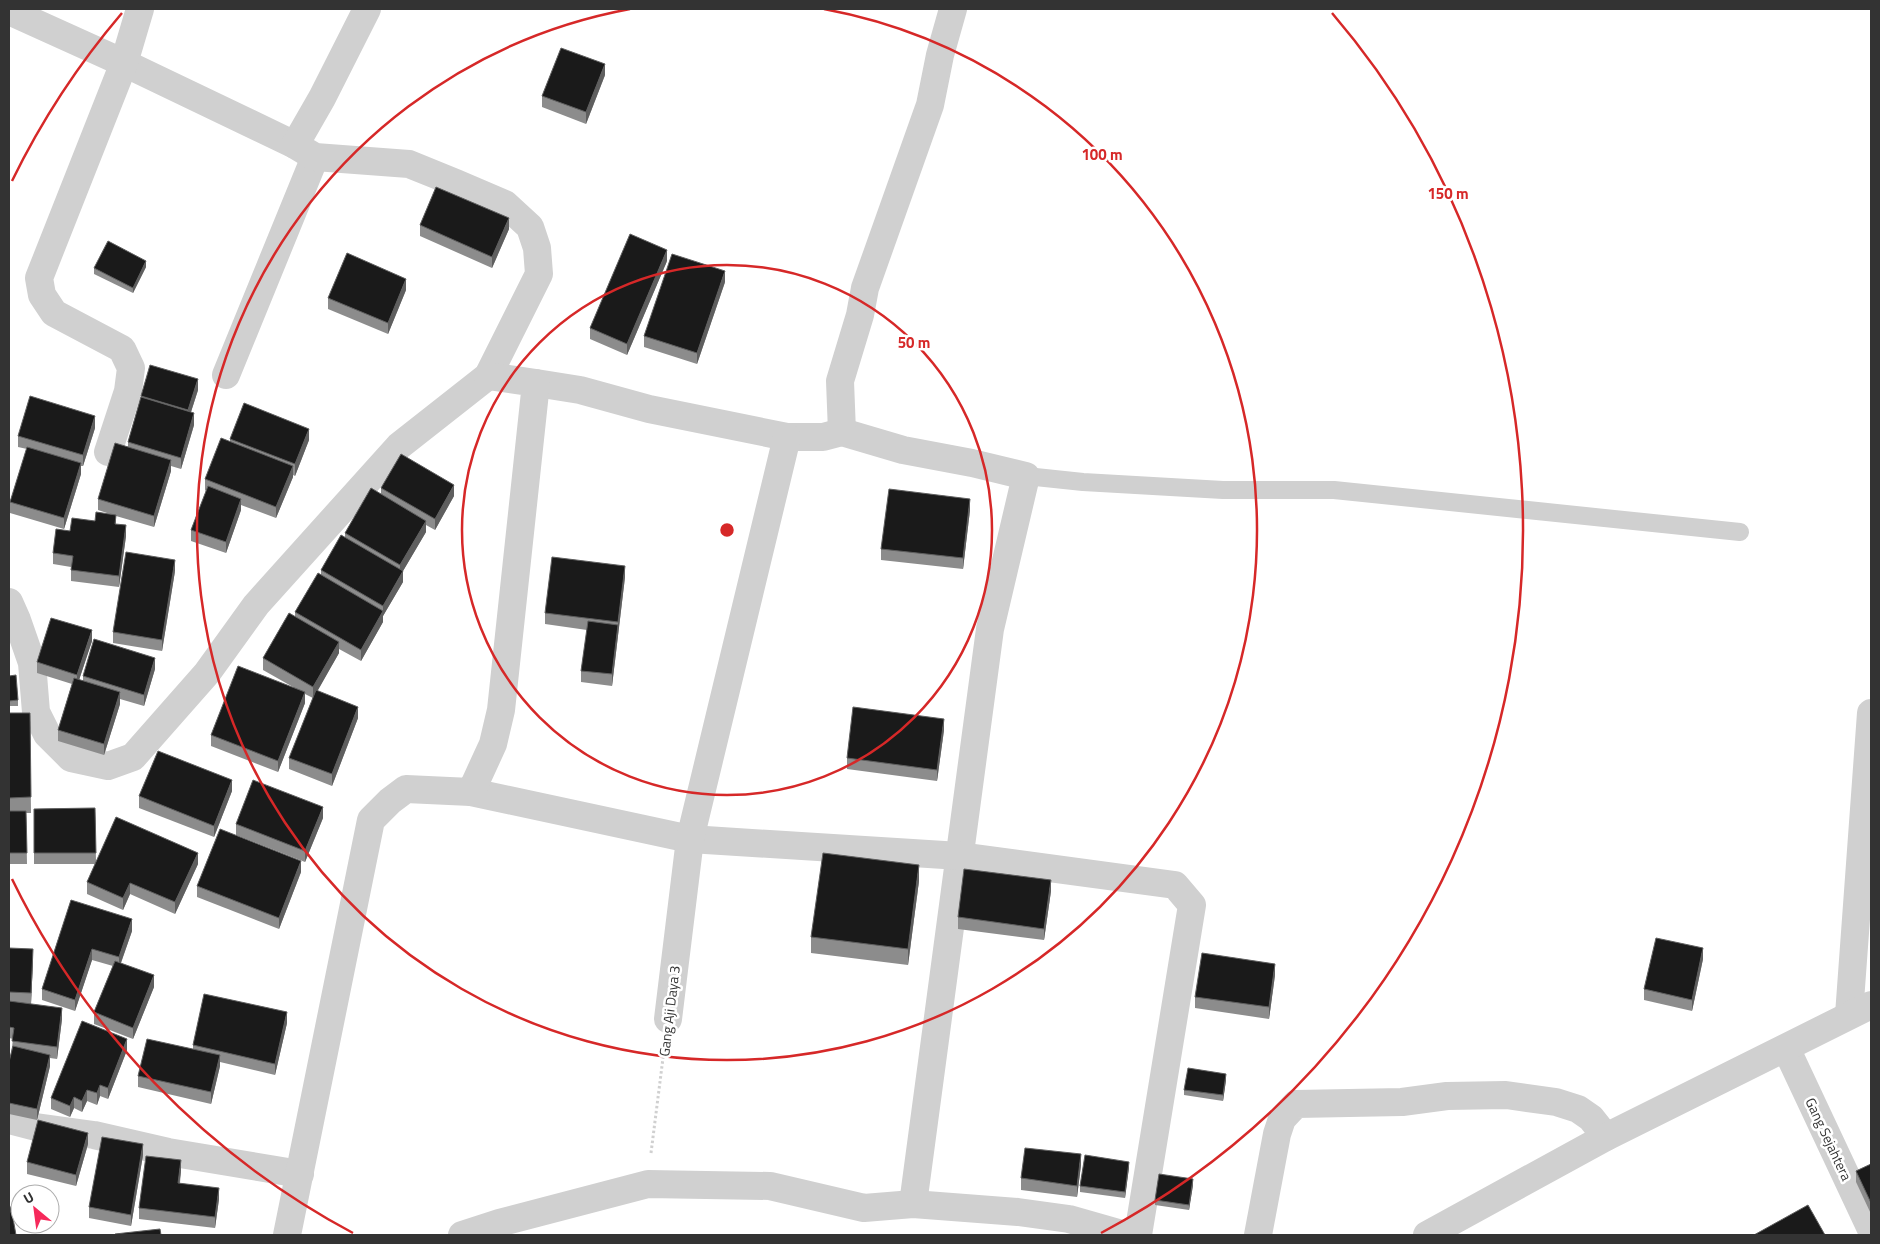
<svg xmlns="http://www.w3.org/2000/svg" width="1880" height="1244" font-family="'Titillium Web',sans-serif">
  <rect width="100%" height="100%" fill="#fff"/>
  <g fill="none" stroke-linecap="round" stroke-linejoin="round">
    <path stroke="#d0d0d0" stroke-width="3" stroke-dasharray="2.5 2.5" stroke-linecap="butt" d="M651 1153 664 1050"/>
    <path stroke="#d0d0d0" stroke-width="18" d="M1026 476 1083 482 1223 490H1334L1740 532"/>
    <g stroke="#d0d0d0" stroke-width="28">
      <path d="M9 11 124 63 295 145"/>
      <path d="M226 375 315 157"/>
      <path d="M536 383 580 390 649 409 787 437H823L842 432 903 450 972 463 1026 476 990 629 913 1204"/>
      <path d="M842 432 840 381 860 315 865 288 930 105 940 55 953 9"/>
      <path d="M108 452 128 391 131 368 122 349 54 313 42 295 39 278 124 63 140 9"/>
      <path d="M9 602 17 620 32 663 36 712 47 734 71 758 108 766 133 757 207 673 256 605 399 446 488 376 539 274 537 248 530 227 505 204 456 183 409 164 315 157 295 145 322 98 367 9"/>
      <path d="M471 792 690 839 960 856 1175 885 1192 905 1138 1235"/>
      <path d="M1849 1015 1871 713"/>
      <path d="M668 1019 690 839 787 437"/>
      <path d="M1786 1048 1871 1229"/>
      <path d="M9 1120 36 1127 94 1135 168 1152 300 1174"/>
      <path d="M287 1235 371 820 390 801 406 789 471 792 493 744 501 710 536 383 488 376"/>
      <path d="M462 1235 499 1223 648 1184 770 1186 864 1208 913 1204 1018 1212 1069 1219 1125 1235"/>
      <path d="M1258 1235 1277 1134 1282 1119 1296 1104 1402 1102 1447 1096 1506 1095 1556 1102 1578 1109 1591 1118 1606 1137"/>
      <path d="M1427 1235 1606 1137 1871 1005"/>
    </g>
  </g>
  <g fill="#8c8c8c">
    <path d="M605 75 586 124 542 107V96Z"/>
    <path d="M420 225 509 229 492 268 420 236Z"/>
    <path d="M667 261 627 355 590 339V328Z"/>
    <path d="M146 267 133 293 94 274V268Z"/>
    <path d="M725 282 697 364 644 347V336Z"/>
    <path d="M406 290 388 334 328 309V298Z"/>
    <path d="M198 390 191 412 194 425 181 469 171 466V471L154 527 116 516V524L126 536 119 587 71 581V567L53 564V553L70 531 95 521 113 515 98 510V499L128 446V442L141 396Z"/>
    <path d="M95 428 83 466H81V474L64 529 10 513V502L27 449 18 447V436Z"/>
    <path d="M230 439 309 440 295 476 293 475V477L276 518 241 505V510L226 553 191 541V530L206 491 205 490V479L230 441Z"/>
    <path d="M381 488 454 496 435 530 426 525V532L403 571V582L383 616V622L361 661 339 649V653L317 691 358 718 332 786 289 769V758L313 698 305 694V703L278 772 211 746V735L293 687 263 670V658L295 616V612L321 574V570L345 538V533L381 494Z"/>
    <path d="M970 510 963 569 881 560V549Z"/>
    <path d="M175 571 162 651 113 643V632Z"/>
    <path d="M625 577 612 686 581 682V671L587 630 545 624V613Z"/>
    <path d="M92 641 79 680 83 681V676L155 669 144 706 120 699V704L104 755 58 741V730L72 684 37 673V662Z"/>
    <path d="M9 676 18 700V706H9Z"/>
    <path d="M9 713H30L31 813H26L27 864H9Z"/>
    <path d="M944 730 937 781 847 769V758Z"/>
    <path d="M232 791 214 837 139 808V796Z"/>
    <path d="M95 808 96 862 198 864 175 914 130 894 123 910 87 894V882L95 864H34V809Z"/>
    <path d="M323 818 305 862 236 835V824Z"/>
    <path d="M301 872 279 929 197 897V886Z"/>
    <path d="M919 881 908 965 811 953V937Z"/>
    <path d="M1051 891 1044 940 958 929V917Z"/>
    <path d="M71 900 132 931 121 963 154 987 133 1039 94 1024V1012L113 966 92 960 75 1011 42 1000V989Z"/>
    <path d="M9 948 33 960 31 1004 62 1019 57 1059 50 1058V1066L37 1120 9 1114V1062L12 1047 13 1039 9 1038Z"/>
    <path d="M1703 959 1692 1011 1644 1000V989Z"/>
    <path d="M1275 975 1269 1019 1195 1008V997Z"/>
    <path d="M287 1023 275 1075 220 1062V1066L211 1104 138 1087V1076L193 1049V1045Z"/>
    <path d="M127 1050 108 1099 100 1096 97 1105 87 1101 82 1112 74 1108 70 1117 51 1109V1098Z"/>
    <path d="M1226 1080 1223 1101 1184 1095V1090Z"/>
    <path d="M88 1144 76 1186 27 1174V1162Z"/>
    <path d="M143 1155 131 1226 89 1218V1207Z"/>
    <path d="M1871 1164V1214L1856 1182V1171Z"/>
    <path d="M1081 1165 1077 1197 1021 1190V1178Z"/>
    <path d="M1129 1167 1125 1198 1080 1192V1186Z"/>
    <path d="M181 1171 180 1183 219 1199 215 1228 139 1219V1208Z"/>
    <path d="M1193 1185 1189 1210 1155 1205V1200Z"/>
  </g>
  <g fill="#5f5f5f">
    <path d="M605 64V75L586 124V112Z"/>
    <path d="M509 218V229L492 268V257Z"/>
    <path d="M667 250V261L627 355V344Z"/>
    <path d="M146 261V267L133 293V288Z"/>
    <path d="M725 271V282L697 364V353Z"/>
    <path d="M406 279V290L388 334V323Z"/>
    <path d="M198 379V390L188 421V410Z"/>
    <path d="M194 413V425L181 469V458Z"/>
    <path d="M95 416V428L83 466V455Z"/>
    <path d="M309 429V440L295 476V464Z"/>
    <path d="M171 460V471L154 527V516Z"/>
    <path d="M81 463V474L64 529V518Z"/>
    <path d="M293 466V477L276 518V507Z"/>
    <path d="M454 485V496L435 530V519Z"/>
    <path d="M241 499V510L226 553V542Z"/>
    <path d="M970 499V510L963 569V558Z"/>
    <path d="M426 521V532L403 571V582L383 616V622L361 661V650L383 611V606L400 577V565Z"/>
    <path d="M126 525V536L119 587V576Z"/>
    <path d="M175 560V571L162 651V640Z"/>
    <path d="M625 566V577L612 686V674Z"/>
    <path d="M92 630V641L77 686V675Z"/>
    <path d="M339 642V653L313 699V687Z"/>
    <path d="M155 658V669L144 706V695Z"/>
    <path d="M120 692V704L104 755V744Z"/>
    <path d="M305 692V703L278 772V761Z"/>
    <path d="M358 707V718L332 786V774Z"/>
    <path d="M944 719V730L937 781V770Z"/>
    <path d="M232 780V791L214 837V826Z"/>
    <path d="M323 807V818L305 862V851Z"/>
    <path d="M198 853V864L175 914V902Z"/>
    <path d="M301 861V872L279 929V918Z"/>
    <path d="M919 865V881L908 965V949Z"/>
    <path d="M1051 880V891L1044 940V929Z"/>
    <path d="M130 883V894L123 910V898Z"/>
    <path d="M132 919V931L119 968V957Z"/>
    <path d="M1703 948V959L1692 1011V1000Z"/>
    <path d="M33 949V960L31 1004V993Z"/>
    <path d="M92 949V960L75 1011V1000Z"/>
    <path d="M1275 964V975L1269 1019V1007Z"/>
    <path d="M154 975V987L133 1039V1028Z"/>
    <path d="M62 1008V1019L57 1059V1047Z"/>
    <path d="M287 1012V1023L275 1075V1064Z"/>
    <path d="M127 1039V1050L108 1099V1088Z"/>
    <path d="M50 1055V1066L37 1120V1109Z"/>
    <path d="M220 1055V1066L211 1104V1092Z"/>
    <path d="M1226 1074V1080L1223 1101V1095Z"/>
    <path d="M100 1085V1096L97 1105V1093Z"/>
    <path d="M87 1090V1101L82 1112V1101Z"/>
    <path d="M74 1097V1108L70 1117V1106Z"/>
    <path d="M88 1133V1144L76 1186V1175Z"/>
    <path d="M143 1144V1155L131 1226V1215Z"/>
    <path d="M1081 1154V1165L1077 1197V1186Z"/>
    <path d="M181 1160V1171L178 1194V1183Z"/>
    <path d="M1129 1162V1167L1125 1198V1192Z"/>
    <path d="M1193 1179V1185L1189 1210V1205Z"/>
    <path d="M219 1188V1199L215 1228V1217Z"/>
  </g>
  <g fill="#1a1a1a" stroke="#5f5f5f">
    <path d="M561 48 605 64 586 112 542 96Z"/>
    <path d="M436 187 509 218 492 257 420 225Z"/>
    <path d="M630 234 667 250 627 344 590 328Z"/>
    <path d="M108 241 146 261 133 288 94 268Z"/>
    <path d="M347 253 406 279 388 323 328 298Z"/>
    <path d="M672 254 725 271 697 353 644 336Z"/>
    <path d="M150 365 198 379 188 410 141 396Z"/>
    <path d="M30 396 95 416 83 455 18 436Z"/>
    <path d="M141 397 194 413 181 458 128 442Z"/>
    <path d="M244 403 309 429 295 464 230 439Z"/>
    <path d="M221 438 293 466 276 507 205 479Z"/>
    <path d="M115 443 171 460 154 516 98 499Z"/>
    <path d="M27 447 81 463 64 518 10 502Z"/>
    <path d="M401 454 454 485 435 519 381 488Z"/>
    <path d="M208 486 241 499 226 542 191 530Z"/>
    <path d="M371 488 426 521 400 565 345 533Z"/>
    <path d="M889 489 970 499 963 558 881 549Z"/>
    <path d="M96 512 116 515 115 524 126 525 119 576 71 570 73 556 53 553 56 529 70 531 72 518 95 521Z"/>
    <path d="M341 535 403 571 383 606 321 570Z"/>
    <path d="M126 552 175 560 162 640 113 632Z"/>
    <path d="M552 557 625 566 618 622 545 613Z"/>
    <path d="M318 573 383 611 361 650 295 612Z"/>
    <path d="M289 613 339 642 313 687 263 658Z"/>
    <path d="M51 618 92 630 77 675 37 662Z"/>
    <path d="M588 621 618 625 612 674 581 671Z"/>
    <path d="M94 639 155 658 144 695 83 676Z"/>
    <path d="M238 666 305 692 278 761 211 735Z"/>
    <path d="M16 675 18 700 9 701V676Z"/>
    <path d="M74 678 120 692 104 744 58 730Z"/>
    <path d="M316 690 358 707 332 774 289 758Z"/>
    <path d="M853 707 944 719 937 770 847 758Z"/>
    <path d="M9 713H30L31 797 9 798Z"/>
    <path d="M158 751 232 780 214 826 139 796Z"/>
    <path d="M253 780 323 807 305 851 236 824Z"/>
    <path d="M95 808 96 853H34V809Z"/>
    <path d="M9 811H26L27 853H9Z"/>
    <path d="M116 817 198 853 175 902 130 883 123 898 87 882Z"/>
    <path d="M220 829 301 861 279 918 197 886Z"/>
    <path d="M823 853 919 865 908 949 811 937Z"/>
    <path d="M964 869 1051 880 1044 929 958 917Z"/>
    <path d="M71 900 132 919 119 957 92 949 75 1000 42 989Z"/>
    <path d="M1656 938 1703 948 1692 1000 1644 989Z"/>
    <path d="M9 948 33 949 31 993 9 992Z"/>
    <path d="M1202 953 1275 964 1269 1007 1195 997Z"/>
    <path d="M115 961 154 975 133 1028 94 1012Z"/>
    <path d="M204 994 287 1012 275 1064 193 1045Z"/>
    <path d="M9 1001 62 1008 57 1047 12 1041 14 1028 9 1027Z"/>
    <path d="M82 1021 127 1039 108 1088 100 1085 97 1093 87 1090 82 1101 74 1097 70 1106 51 1098Z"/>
    <path d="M147 1039 220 1055 211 1092 138 1076Z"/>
    <path d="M13 1046 50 1055 37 1109 9 1103V1062Z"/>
    <path d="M1188 1068 1226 1074 1223 1095 1184 1090Z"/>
    <path d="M38 1120 88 1133 76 1175 27 1162Z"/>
    <path d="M102 1137 143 1144 131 1215 89 1207Z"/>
    <path d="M1025 1148 1081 1154 1077 1186 1021 1178Z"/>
    <path d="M1085 1155 1129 1162 1125 1192 1080 1186Z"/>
    <path d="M146 1156 181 1160 178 1183 219 1188 215 1217 139 1208Z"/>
    <path d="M1871 1164V1203L1856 1171Z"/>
    <path d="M1159 1174 1193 1179 1189 1205 1155 1200Z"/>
    <path d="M1808 1205 1825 1235H1754Z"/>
    <path d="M9 1207H11L16 1235H9Z"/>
    <path d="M160 1229 161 1235H115V1234Z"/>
  </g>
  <g fill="none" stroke="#d62828" stroke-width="2.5">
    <circle cx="727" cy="530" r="265"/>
    <path d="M824 9A530 530 0 1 1 630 9"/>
    <path d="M353 1233A796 796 0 0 1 12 879M12 181A796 796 0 0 1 122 13M1332 13A796 796 0 0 1 1101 1233"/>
  </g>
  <g text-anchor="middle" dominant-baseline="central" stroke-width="5" stroke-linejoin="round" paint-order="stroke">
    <g font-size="14" fill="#333" stroke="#fff">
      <text transform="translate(669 1011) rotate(-83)">Gang Aji Daya 3</text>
      <text transform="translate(1829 1139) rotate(65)">Gang Sejahtera</text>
    </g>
  </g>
  <circle cx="727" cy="530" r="8" fill="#d62828" stroke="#fff" stroke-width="2.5"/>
  <g font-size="15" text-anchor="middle" font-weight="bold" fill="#d62828" stroke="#fff" stroke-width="5" stroke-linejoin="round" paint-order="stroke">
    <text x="1102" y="160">100 m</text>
    <text x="1448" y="199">150 m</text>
    <text x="914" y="348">50 m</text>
  </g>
  <rect width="1880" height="1244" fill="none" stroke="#333333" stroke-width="20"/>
  <g transform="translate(35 1209) rotate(331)"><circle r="24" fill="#ffffff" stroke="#adadad"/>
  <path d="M0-4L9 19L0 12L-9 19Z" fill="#f6295b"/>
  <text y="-8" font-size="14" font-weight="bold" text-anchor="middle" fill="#333333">U</text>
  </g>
</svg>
